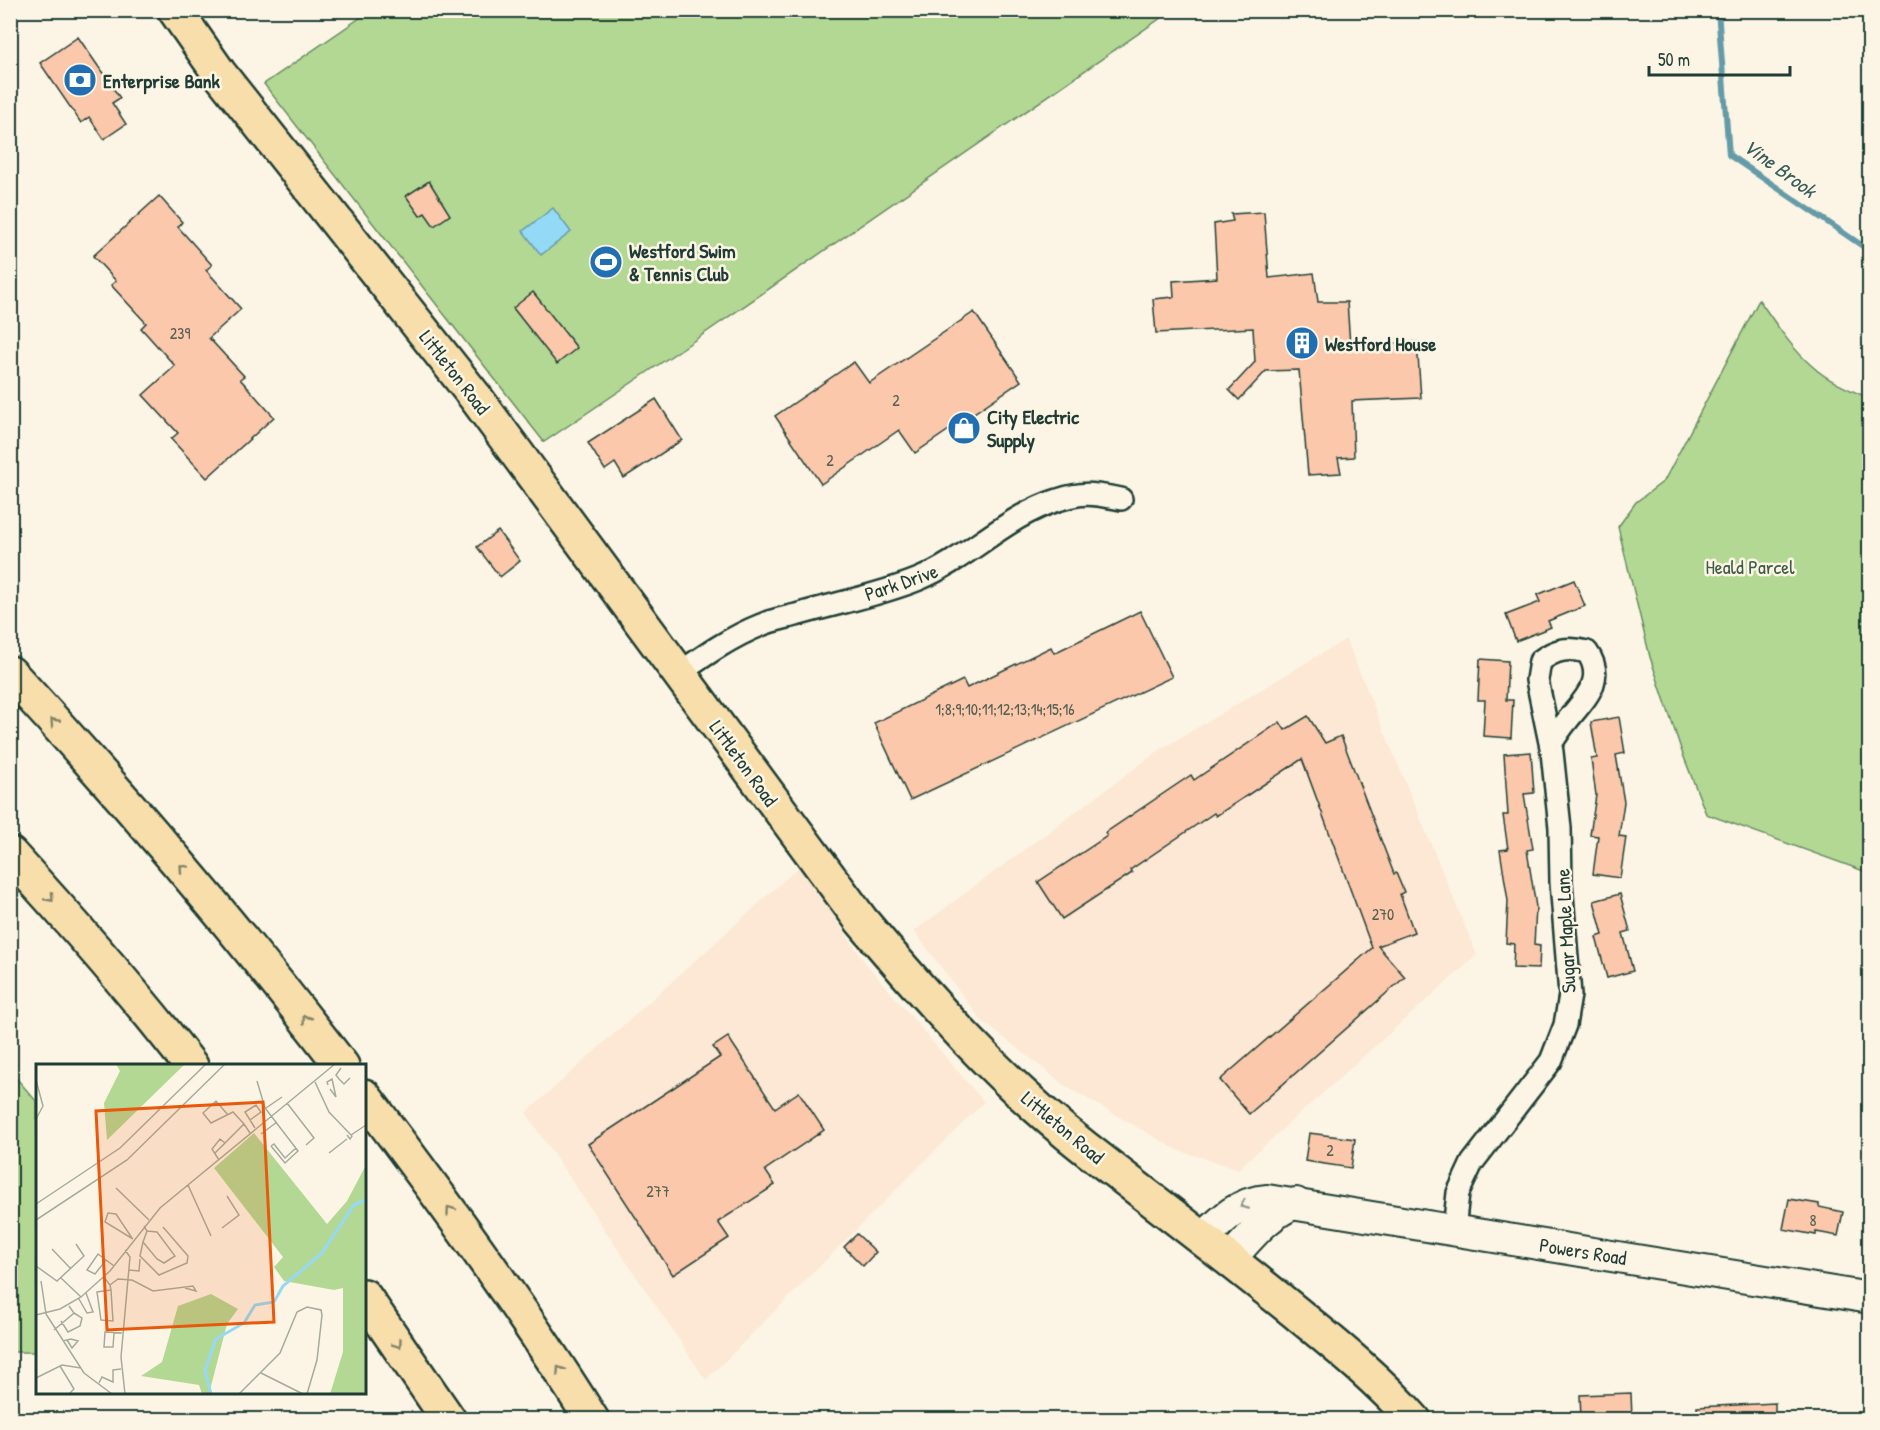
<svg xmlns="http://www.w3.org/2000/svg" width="1880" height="1430" font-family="'Patrick Hand',sans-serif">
  <rect width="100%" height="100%" fill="#fcf5e5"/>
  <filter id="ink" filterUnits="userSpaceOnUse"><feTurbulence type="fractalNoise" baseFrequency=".0167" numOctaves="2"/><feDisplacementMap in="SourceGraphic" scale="12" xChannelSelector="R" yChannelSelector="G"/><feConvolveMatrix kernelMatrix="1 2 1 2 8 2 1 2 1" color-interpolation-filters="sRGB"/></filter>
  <g filter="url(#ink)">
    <g fill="#fce8d4">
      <path d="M1346 639 1477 955 1238 1169 1177 1150 1067 1087 981 1020 914 931 1158 751Z"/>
      <path d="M800 866 864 961 984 1102 706 1380 526 1113Z"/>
    </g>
    <g fill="#b3d893" stroke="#698a64" stroke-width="1.5">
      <path d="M370 11H1171L695 340 544 442 264 84Z"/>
      <path d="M1759 300C1775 322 1791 348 1812 366 1828 381 1850 390 1869 398V873L1706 814 1682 752 1650 657 1618 527 1636 502 1664 481Z"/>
      <path d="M10 1071 37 1102V1352H11Z"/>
    </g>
    <path fill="#94daf6" stroke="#659ba8" stroke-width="1.5" d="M553 208 571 232 541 255 523 231Z"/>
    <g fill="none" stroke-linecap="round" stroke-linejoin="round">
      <path stroke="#659ba8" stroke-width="6" d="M1718 10 1729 155 1870 251"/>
    </g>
    <g fill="#fbc8ab" stroke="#1f3d34" stroke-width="1.5">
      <path d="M78 37 120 98 112 103 126 124 104 139 89 117 81 123 40 63Z"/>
      <path d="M429 181 450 215 434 226 425 213 420 216 406 196Z"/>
      <path d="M159 196 182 222 178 227 212 265 206 270 241 309 209 338 244 376 240 379 274 417 207 478 171 439 178 433 143 395 175 366 141 328 146 323 111 285 116 281 93 256Z"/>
      <path d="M1264 212 1269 278 1314 273 1318 302H1347L1350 345 1417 342 1421 398 1352 401 1354 457 1338 458 1341 473 1308 475 1299 370 1266 371 1239 400 1229 390 1255 362 1253 328 1156 333 1153 299 1174 297 1173 281 1217 278 1214 224 1233 221 1231 214Z"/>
      <path d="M533 292 577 348 557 364 513 308Z"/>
      <path d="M974 312 1021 381 915 453 899 430 821 484 775 416 854 362 869 383Z"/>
      <path d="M656 399 682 440 624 478 615 463 605 470 588 443Z"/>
      <path d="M498 531 520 561 500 577 477 547Z"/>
      <path d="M1574 580 1585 606 1548 621 1551 627 1516 641 1506 615 1540 602 1537 595Z"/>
      <path d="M1140 611 1172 677 910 800 874 723 963 680 967 688 1051 647 1054 653Z"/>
      <path d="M1480 659 1508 661 1506 700H1513L1511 738 1483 736 1485 700H1478Z"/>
      <path d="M1308 716 1325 743 1341 736 1394 874 1396 873 1404 892 1400 894 1414 932 1378 946 1405 977 1249 1114 1220 1080 1372 948 1302 759 1216 816 1214 813 1130 870 1132 873 1062 919 1038 882 1107 836 1105 833 1191 775 1194 780 1280 722 1285 730Z"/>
      <path d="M1619 717 1625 753 1616 755 1624 802 1619 836 1626 837 1620 878 1593 874 1598 836 1590 835 1596 795 1591 759 1597 758 1591 722Z"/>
      <path d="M1531 752 1534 793 1524 794 1533 849 1527 850 1536 907 1534 945 1540 946 1539 969 1513 968 1514 944 1506 943 1508 901 1500 850 1508 849 1503 815H1508L1504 754Z"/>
      <path d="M1620 894 1630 931 1623 933 1633 971 1607 978 1596 937 1603 935 1594 901Z"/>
      <path d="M728 1037 775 1108 799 1092 824 1130 765 1170 775 1185 718 1222 729 1238 673 1275 588 1144 720 1057 713 1047Z"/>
      <path d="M1309 1133 1355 1139 1351 1168 1305 1161Z"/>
      <path d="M1789 1199 1819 1204V1207L1843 1212 1838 1236 1816 1232V1235L1783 1229Z"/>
      <path d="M857 1234 876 1252 863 1266 844 1247Z"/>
      <path d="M1631 1393 1632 1419H1581L1580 1395Z"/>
      <path d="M1775 1403V1419H1697V1407Z"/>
    </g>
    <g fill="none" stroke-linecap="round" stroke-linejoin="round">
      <defs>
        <g id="street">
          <path d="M678 674C705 655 731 637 761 625 772 620 784 618 796 615 837 603 880 595 919 579 969 558 1006 516 1058 500 1085 491 1094 494 1121 499"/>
          <path d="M1454 1230 1458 1193 1472 1163 1551 1061 1565 1025 1570 995 1561 882 1560 828 1552 752 1537 680 1540 661C1556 649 1568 647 1587 652 1607 680 1584 699 1567 721 1561 728 1556 736 1551 744"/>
        </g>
        <g id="secondary">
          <path d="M1204 1238C1222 1219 1239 1202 1267 1200L1870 1298"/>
          <path d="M1230 1259C1251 1237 1267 1214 1296 1203"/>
        </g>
        <path id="primary" d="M175 10 219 73 476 398 861 920C929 1001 1001 1082 1084 1147 1152 1200 1221 1252 1289 1307 1333 1343 1376 1377 1414 1420"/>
        <g id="highway">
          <path d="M10 673C126 799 237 929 342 1066"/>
          <path d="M10 854C73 923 134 992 191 1066"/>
          <path d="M364 1096C444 1201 522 1308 592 1420"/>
          <path d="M364 1296 449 1420"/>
        </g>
      </defs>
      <use href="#street" stroke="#1f3d34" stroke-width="26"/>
      <use href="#secondary" stroke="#1f3d34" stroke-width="34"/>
      <use href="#primary" stroke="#1f3d34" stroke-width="38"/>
      <use href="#highway" stroke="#1f3d34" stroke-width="38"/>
      <use href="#street" stroke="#fcf5e5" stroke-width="21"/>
      <use href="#secondary" stroke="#fcf5e5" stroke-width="30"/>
      <use href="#primary" stroke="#f8deab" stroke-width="33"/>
      <use href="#highway" stroke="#f8deab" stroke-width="33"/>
    </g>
    <defs><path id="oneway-chevron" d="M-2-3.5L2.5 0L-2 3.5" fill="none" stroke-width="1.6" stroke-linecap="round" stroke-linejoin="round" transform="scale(1.5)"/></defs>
    <g stroke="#81856a">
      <use href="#oneway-chevron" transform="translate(54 722) rotate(-132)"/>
      <use href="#oneway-chevron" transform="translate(183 868) rotate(-131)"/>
      <use href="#oneway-chevron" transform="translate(50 898) rotate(48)"/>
      <use href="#oneway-chevron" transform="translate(306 1019) rotate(-127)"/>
      <use href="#oneway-chevron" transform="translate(450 1210) rotate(-125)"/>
      <use href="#oneway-chevron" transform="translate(398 1344) rotate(55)"/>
      <use href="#oneway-chevron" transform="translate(560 1370) rotate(-124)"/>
    </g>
    <use stroke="#8e998c" href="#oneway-chevron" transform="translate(1244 1205) rotate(156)"/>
  </g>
  <defs>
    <symbol id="bank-disc" viewBox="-11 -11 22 22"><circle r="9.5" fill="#1f6fb2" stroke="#fcf5e5"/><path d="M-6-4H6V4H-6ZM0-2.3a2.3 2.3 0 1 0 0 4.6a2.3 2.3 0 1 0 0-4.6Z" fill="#fff"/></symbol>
    <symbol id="stadium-disc" viewBox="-11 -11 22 22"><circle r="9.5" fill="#1f6fb2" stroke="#fcf5e5"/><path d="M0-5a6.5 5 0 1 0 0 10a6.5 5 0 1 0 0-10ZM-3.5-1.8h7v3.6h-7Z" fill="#fff"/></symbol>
    <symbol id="building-disc" viewBox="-11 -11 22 22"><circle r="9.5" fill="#1f6fb2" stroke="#fcf5e5"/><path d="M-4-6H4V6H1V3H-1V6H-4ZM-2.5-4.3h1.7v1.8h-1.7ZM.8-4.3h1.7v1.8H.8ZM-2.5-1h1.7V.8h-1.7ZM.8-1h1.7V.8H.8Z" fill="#fff"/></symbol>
    <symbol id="shop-disc" viewBox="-11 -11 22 22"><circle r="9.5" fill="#1f6fb2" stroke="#fcf5e5"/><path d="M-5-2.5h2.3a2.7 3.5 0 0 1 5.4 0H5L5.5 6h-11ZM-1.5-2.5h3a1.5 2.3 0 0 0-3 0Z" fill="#fff"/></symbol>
  </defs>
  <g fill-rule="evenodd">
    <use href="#bank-disc" x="61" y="61" width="38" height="38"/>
    <use href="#stadium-disc" x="587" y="243" width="38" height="38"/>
    <use href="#building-disc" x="1283" y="324" width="38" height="38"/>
    <use href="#shop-disc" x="945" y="409" width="38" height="38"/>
  </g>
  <g text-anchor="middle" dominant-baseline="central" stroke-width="5" stroke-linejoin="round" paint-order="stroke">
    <g font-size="16" fill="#566052">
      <text x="180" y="333">239</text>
      <text x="896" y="400">2</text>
      <text x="830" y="460">2</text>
      <text x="1005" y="709">1;8;9;10;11;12;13;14;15;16</text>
      <text x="1383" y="914">270</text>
      <text x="1330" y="1150">2</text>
      <text x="658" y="1191">277</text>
      <text x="1813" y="1220">8</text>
    </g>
    <g font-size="20" font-weight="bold" fill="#1f3d34" stroke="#fcf5e5" text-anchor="start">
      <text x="103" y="80">Enterprise Bank</text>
      <text x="629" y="250">Westford Swim<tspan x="629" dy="23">&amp; Tennis Club</tspan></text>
      <text x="1325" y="343">Westford House</text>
      <text x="987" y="416">City Electric<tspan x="987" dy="23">Supply</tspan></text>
    </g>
    <g font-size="20" fill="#1f3d34" stroke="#fcf5e5">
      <text transform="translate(455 372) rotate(52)">Littleton Road</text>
      <text transform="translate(901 582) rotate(-19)">Park Drive</text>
      <text transform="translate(744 763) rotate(54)">Littleton Road</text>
      <text transform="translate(1565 931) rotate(-93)">Sugar Maple Lane</text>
      <text transform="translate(1063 1127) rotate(40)">Littleton Road</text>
      <text transform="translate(1583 1251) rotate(9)">Powers Road</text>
    </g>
    <g font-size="20" fill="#3d5c47" stroke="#fcf5e5">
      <text x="1750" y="566">Heald Parcel</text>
    </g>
    <g font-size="21" font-style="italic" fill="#365c5b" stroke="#fcf5e5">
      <text transform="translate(1780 168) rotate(36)">Vine Brook</text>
    </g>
  </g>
  <g transform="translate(36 1064)">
    <rect width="330" height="330" fill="#fcf5e5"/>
    <path d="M80 0H149L71 76 68 39 84 7ZM218 69 291 160 311 137 330 101V330H294L307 288V224L298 226 248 217 238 203 247 193 178 104ZM175 230 202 245 191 260 173 330H166L163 321 105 312 126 298 142 242Z" fill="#b3d893"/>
    <path fill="none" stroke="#94daf6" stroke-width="3" d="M175 330 169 306 180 275 208 259 219 241 238 238 247 222 285 190 318 141 330 136"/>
    <path fill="none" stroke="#a4ab9e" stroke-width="1.5" d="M305 4 300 11 303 15 308 20 314 14M0 16 7 42 0 55M221 17 229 44 262 87 249 99 235 82M279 18 293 48 316 72 314 75 311 71M292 21 291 18 296 15 300 33 294 25M251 39 278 74 270 81M230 44 246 33M192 51 180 37 167 49 175 59 197 48 208 60M214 56 225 48 220 41 209 48 219 64M225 70 241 58M315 71 330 61M189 79 208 60 214 69M235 82 238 80 249 94 260 84M179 89 189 79 184 75 176 85 183 96M293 89 311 75M152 121 175 172M80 124 113 156M0 140 84 84 170 0M0 156 91 96 189 0M108 162 111 167 107 178 121 195 128 199 139 192 121 168 111 167M186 164 203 151 191 132M96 174 80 150 72 149 69 158 97 175M107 178 104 192 123 211 151 199 152 192 127 163M16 185 35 205M70 196 62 190 51 206 59 210 70 196 78 202M0 202 21 217 48 192 40 180M93 206 103 207 104 195M68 213 74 221 75 226 76 242 77 257 65 256 61 228 75 226M25 214 45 233M5 217 10 250M74 221 82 215 96 216 117 227 157 222 160 227 149 224M43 235 51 249 57 248 50 229M10 250 48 309 76 330M0 251 24 245 45 233 74 207 124 144 299 0M25 257 32 268 44 262 46 254 38 249M18 266 38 249 33 242M78 269 77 283H68L69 268 86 269M27 277 35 275 42 277 36 284 31 276M24 302 38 325 33 330M225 309 267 330M0 314 26 301 45 304M63 319 66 313 77 318V306L85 305M89 330 85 293 94 193 89 186M203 330 244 289 261 248 271 243 285 246 286 251 281 296 271 330"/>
    <path fill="#e8590c" fill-opacity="0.15" stroke="#e8590c" stroke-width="3" d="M227 38 238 258 71 266 60 47Z"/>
    <rect width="330" height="330" fill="none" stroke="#1f3d34" stroke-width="3"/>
  </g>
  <rect width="1880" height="1430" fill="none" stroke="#fcf5e5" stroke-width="36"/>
  <rect x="18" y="18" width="1844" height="1394" fill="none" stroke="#1f3d34" stroke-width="2" filter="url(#ink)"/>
  <path d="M1649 66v9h141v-9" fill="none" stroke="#1f3d34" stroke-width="3"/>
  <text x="1658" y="66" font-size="18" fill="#1f3d34" stroke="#fcf5e5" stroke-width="4.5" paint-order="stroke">50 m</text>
</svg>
